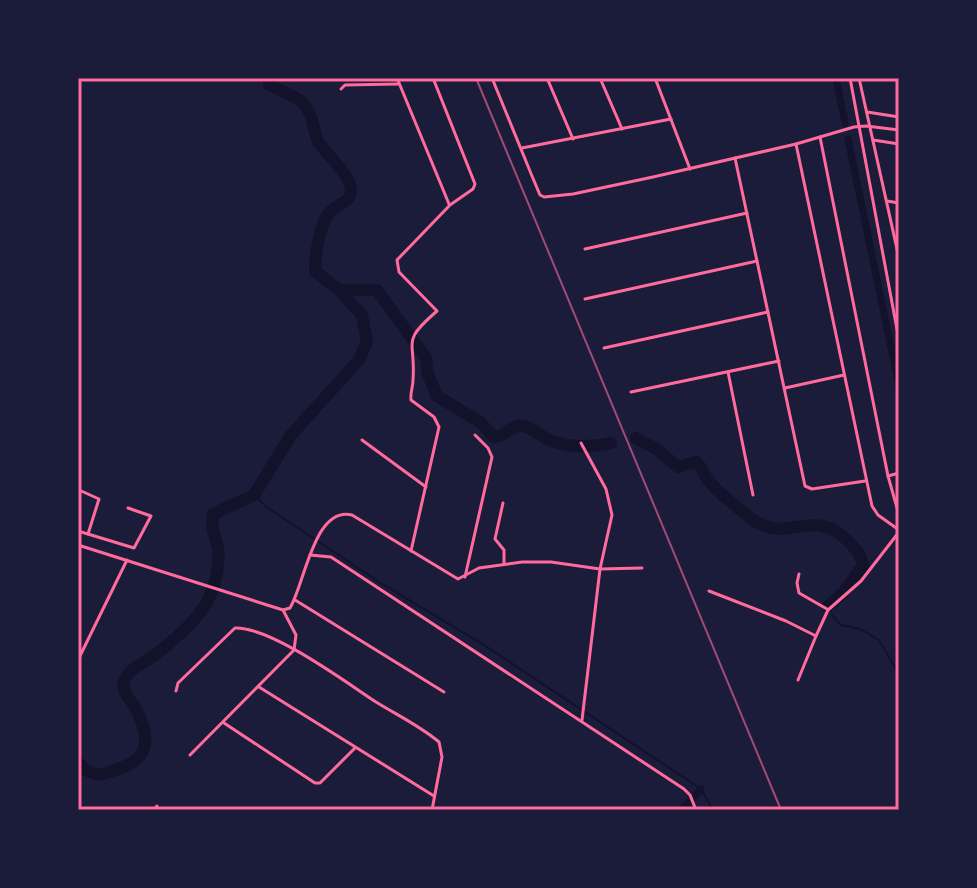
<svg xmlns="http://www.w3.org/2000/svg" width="977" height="888" font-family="'Source Sans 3',sans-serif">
  <rect width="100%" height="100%" fill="#1b1b3a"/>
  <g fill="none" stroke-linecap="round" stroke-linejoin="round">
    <g stroke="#12122b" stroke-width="2">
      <path d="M254 495 268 508 379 582 484 645 701 789 713 810"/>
      <path d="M832 615 841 625 860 629 879 640 899 674"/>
    </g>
    <g stroke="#12122b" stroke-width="7">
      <path d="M836 78 845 123"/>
      <path d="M848 139 899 386"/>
      <path d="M693 798 701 789"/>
      <path d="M686 810 684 807 688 803"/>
    </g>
    <g stroke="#12122b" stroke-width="12">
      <path d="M339 290H377L426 358 428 374 437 396 480 422 494 437C506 437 511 424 523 426 534 428 542 438 552 441 571 448 591 447 611 443"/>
      <path d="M636 438 658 450 678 467 696 462C703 468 702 470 706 477 711 487 748 517 758 523 790 541 813 508 846 539 855 548 861 554 863 565L844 592 828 606"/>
      <path d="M78 762 85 770 98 775C140 765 158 752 136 709 132 701 121 692 124 682 127 669 147 662 156 654 176 638 199 620 210 596 216 581 220 565 218 549 215 533 210 531 213 514L254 495 291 435 359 360 367 341 362 315 339 290 315 271C316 254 318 226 330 212 335 206 345 203 349 198 360 181 323 152 318 141 312 127 314 114 302 102 293 95 279 90 269 85L270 78"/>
    </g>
    <g stroke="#ff6b9d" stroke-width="3">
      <path d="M397 78 449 204"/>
      <path d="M492 78 532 176 540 195 544 197 573 194 653 177 796 144 854 127 866 126 899 130"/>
      <path d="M547 78 573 139"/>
      <path d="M600 78 622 129"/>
      <path d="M655 78 690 169"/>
      <path d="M850 78 899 340"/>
      <path d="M859 78 899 258"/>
      <path d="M341 89 345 85 399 84"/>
      <path d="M867 112 899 117"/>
      <path d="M820 137 888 476 899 515"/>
      <path d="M873 140 899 144"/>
      <path d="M796 144 872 506 878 515 899 530"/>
      <path d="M522 148 671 119"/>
      <path d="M735 158 805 486 812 489 865 481"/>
      <path d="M887 201 899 203"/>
      <path d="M585 249 747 213"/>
      <path d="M585 299 757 261"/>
      <path d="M604 348 768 312"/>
      <path d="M728 372 753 495"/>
      <path d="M785 388 844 375"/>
      <path d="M631 392 779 361"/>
      <path d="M362 440 426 487"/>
      <path d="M581 443 606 489 612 515 600 569 582 720"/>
      <path d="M888 476 899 473"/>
      <path d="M79 490 99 499 88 534"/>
      <path d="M503 503 495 539 504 550V563"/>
      <path d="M78 531 134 548 151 516 128 508"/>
      <path d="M78 545 283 610 290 608C305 583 314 506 352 515L458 579 479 568 522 562H551L600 569 642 568"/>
      <path d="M411 551 439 427 434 417 411 400C410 393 413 387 413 380 416 339 400 343 437 311L399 272 397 260 450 205 473 189 475 184 433 78"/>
      <path d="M310 555 331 557 684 789 690 795 696 810"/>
      <path d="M799 574 797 583 799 593 827 609"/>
      <path d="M465 577 492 457 488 448 475 435"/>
      <path d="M709 591 786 621 816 636 828 610 861 581 899 532"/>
      <path d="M295 600 444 692"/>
      <path d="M78 660 127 560"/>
      <path d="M798 680 816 636"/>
      <path d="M259 687 434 796"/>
      <path d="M176 691 178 683 235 628C271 627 344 681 376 702 397 715 420 726 439 742L442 757 432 810"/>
      <path d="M224 723 315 783H320L355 748"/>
      <path d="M190 755 294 650 296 635 283 610"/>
      <path d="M126 810H137"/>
      <path d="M154 810 157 806"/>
    </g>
    <path stroke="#a44b75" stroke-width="2" d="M476 78 781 810"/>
  </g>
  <rect width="977" height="888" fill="none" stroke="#1b1b3a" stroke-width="160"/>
  <rect x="80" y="80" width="817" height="728" fill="none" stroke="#ff6b9d" stroke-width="3"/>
</svg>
